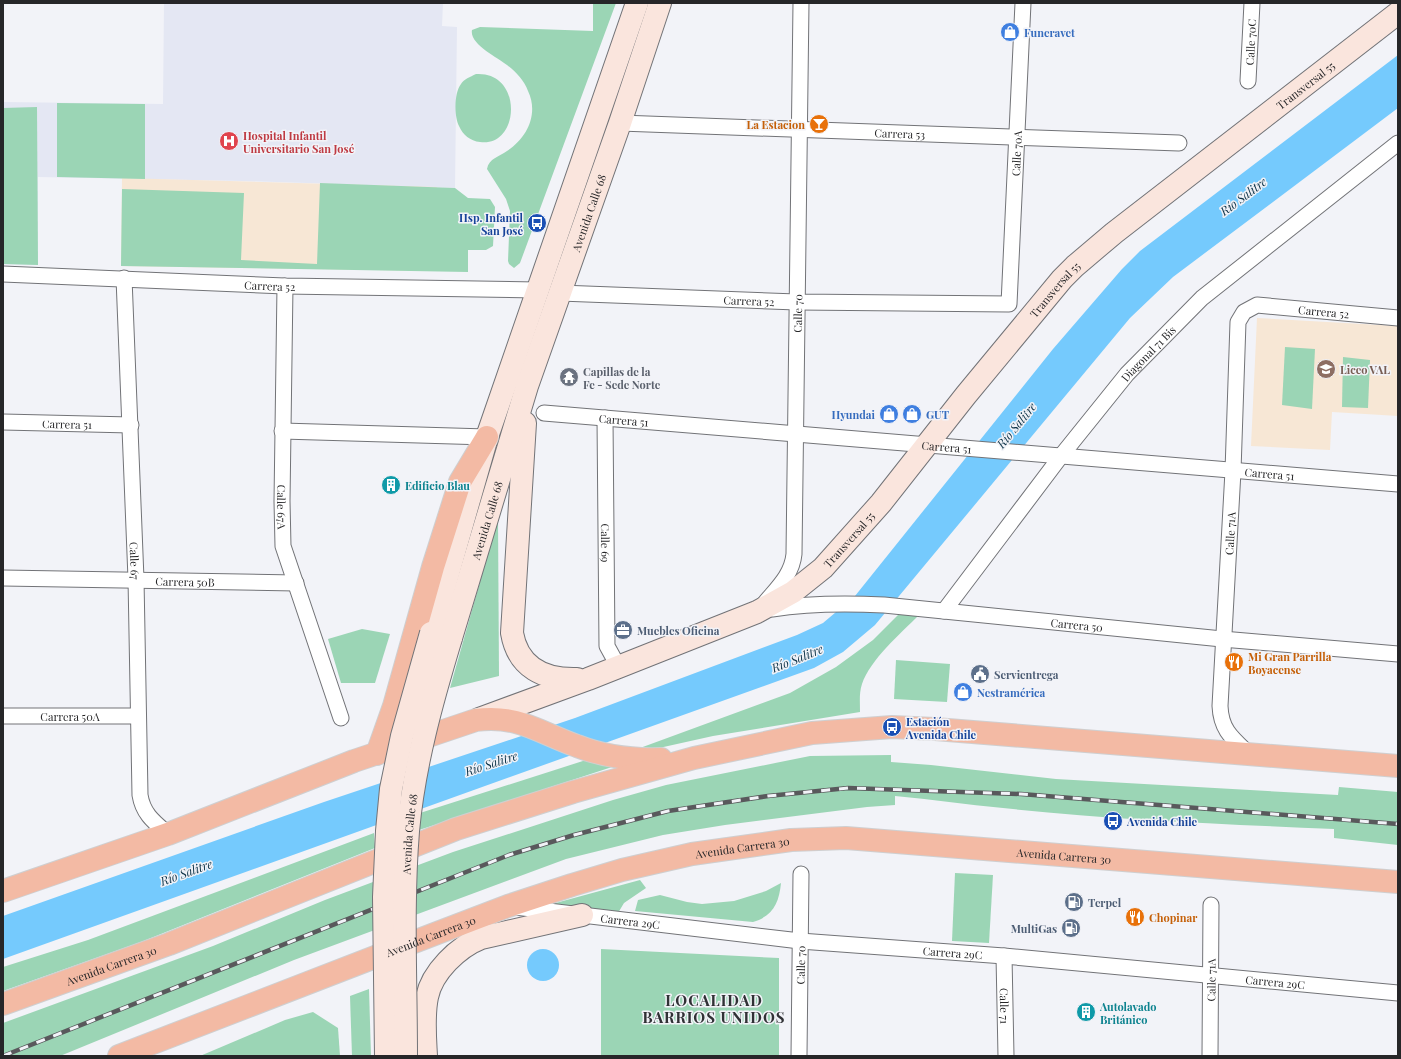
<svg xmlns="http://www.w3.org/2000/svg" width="1401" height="1059" font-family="'Playfair Display',serif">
  <rect width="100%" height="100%" fill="#f2f3f8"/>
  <path fill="#e4e7f3" d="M164 3H443L442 26 457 27 455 188 243 181 38 177V265L3 264V102L163 104Z"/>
  <g fill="#f7e7d5">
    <path d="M122 178 437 187V271L121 266Z"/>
    <path d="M1257 318 1398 326V416L1332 412 1330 450 1251 446Z"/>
  </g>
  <g fill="#9bd5b5">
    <path d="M593 3H616L520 263 514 268 509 264 508 261 510 211 506 199 487 169C489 158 499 157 507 151 527 138 539 114 528 91 524 80 516 72 507 65 498 58 469 44 472 30L480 27 593 31Z"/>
    <path d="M476 74C524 71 520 148 480 142 470 141 463 135 459 126 454 116 454 93 461 84 464 79 470 77 476 74Z"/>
    <path d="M57 103 145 104V179L57 177Z"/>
    <path d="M37 107 38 265 3 264V108Z"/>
    <path d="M320 183 455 188 468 198 490 199 495 207 493 246 486 250H468V272L121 266 122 189 244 193 241 260 317 264Z"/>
    <path d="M1285 347 1315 349 1312 409 1282 405Z"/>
    <path d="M1343 357 1370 360 1368 408 1342 407Z"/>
    <path d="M498 518 499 676 450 688Z"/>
    <path d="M899 614 919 615C901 633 870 660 862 684 859 693 860 702 860 712L713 736 641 752 640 748 790 693 836 667 873 640Z"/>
    <path d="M362 629 390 634 375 683H341L328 639Z"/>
    <path d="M896 660 950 664 947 702 894 699Z"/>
    <path d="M891 755V762L931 765 1056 779 1338 795 1339 787 1398 792V845L1334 838V829C1224 824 1113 820 1003 808 967 805 931 799 895 796V805L867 807 725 825 663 835 566 859 294 960 60 1056H3V1023L213 946 325 900 453 852 613 800 666 785 810 756Z"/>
    <path d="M586 760 612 767 419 830 420 813Z"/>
    <path d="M374 833 375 848 141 942 3 991V967L88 940Z"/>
    <path d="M955 873 993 875 989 943 952 941Z"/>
    <path d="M640 880 646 888 624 903 618 913 552 904Z"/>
    <path d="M781 883C779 903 773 916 753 922L635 911 638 900 660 895 687 902 702 904 734 901 766 891Z"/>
    <path d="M601 949 779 958V1056H601Z"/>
    <path d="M369 989 371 1056H352L350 996Z"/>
    <path d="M313 1012 338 1028 340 1056H200L285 1020Z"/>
  </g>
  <g fill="#75cafd">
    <path d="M1398 55V108L1173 277 1130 318 875 625 843 652 814 668 3 959V916L324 802 575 718 797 635 823 623 855 596 1053 349 1122 269 1140 251Z"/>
    <circle cx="543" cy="965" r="16"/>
  </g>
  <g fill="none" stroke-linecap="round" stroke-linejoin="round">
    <defs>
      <g id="minor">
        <path id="s1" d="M1248 81 1252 3"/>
        <path id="s2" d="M620 123 1179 143"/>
        <path id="s3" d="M3 274 285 286 537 290"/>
        <path id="s4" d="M124 278 136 579 140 795C143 814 154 822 168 834"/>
        <path id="s5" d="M285 286 282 501 283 546 341 718"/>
        <path id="s6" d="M560 293 797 302 1009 304 1023 3"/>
        <path id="s7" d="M544 413 1398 484"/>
        <path id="s8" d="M605 418 607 646 618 666"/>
        <path id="s9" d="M3 422 131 425"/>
        <path d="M282 431 487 437"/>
        <path id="s10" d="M3 578 296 583"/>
        <path id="s11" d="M764 604C777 588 792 575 794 554L801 3"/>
        <path id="s12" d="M772 609C810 603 846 603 884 605L1222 639 1398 654"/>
        <path id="s13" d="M944 611 1061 456 1127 374 1202 298 1398 143"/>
        <path id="s14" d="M3 716H137"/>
        <path id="s15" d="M1249 754C1232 738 1221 730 1220 706L1233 471 1238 322 1244 312 1257 305 1398 318"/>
        <path id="s16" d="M515 907 800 941 1004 956 1398 993"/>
        <path id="s17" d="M1004 956 1006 1056"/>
        <path id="s18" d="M799 1056 801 874"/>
        <path id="s19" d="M1210 1056 1211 905"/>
      </g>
      <g id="secondary">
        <path d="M525 423 512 633C518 668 544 680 577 679"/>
        <path d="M431 633 487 437 637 3"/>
        <path id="s20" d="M451 638 527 386 620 123 660 3"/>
        <path id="s21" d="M479 719 588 679 757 612 793 592 823 568 881 503 966 395 1062 279 1075 266 1114 233 1398 13"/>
        <path d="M426 1056C425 1037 423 1016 427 997 432 972 458 947 481 938L582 915"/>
      </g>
      <g id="trunk">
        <path d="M377 754 394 706 433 567 460 482 487 437"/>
        <path d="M3 891 168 834 354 761 476 720C517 714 540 733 577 746 605 757 632 760 661 759"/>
        <path id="s22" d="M3 1004 169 944 456 829 573 792 694 758 812 733 892 727 935 729 1398 766"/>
        <path id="s23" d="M119 1056 419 940 508 906 572 885 622 870 692 854 791 840 846 838 1398 882"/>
      </g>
    </defs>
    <use href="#minor" stroke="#727377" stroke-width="17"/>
    <use href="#secondary" stroke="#727377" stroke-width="24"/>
    <use href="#trunk" stroke="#cfcfd0" stroke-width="24"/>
    <use href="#minor" stroke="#fff" stroke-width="15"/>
    <use href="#secondary" stroke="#fae5dd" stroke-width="22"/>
    <use href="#trunk" stroke="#f3baa4" stroke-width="22"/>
    <defs>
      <path id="rail" d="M3 1056 509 855 574 835 668 811 768 796 848 788 1021 794 1398 824"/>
    </defs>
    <use href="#rail" stroke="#59595c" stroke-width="4.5"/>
    <use href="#rail" stroke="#f2f3f8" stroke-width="3" stroke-dasharray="9" stroke-linecap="butt"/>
    <defs>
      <g id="secondary-bridge">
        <path d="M386 1056 384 897 387 831 391 789 402 736 431 633"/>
        <path id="s24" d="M406 1056C406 981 402 905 408 831 414 765 432 701 451 638"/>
      </g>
    </defs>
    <use href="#secondary-bridge" stroke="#727377" stroke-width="24" stroke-linecap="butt"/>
    <use href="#secondary-bridge" stroke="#fae5dd" stroke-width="22"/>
  </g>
  <defs>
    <symbol id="shop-disc" viewBox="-11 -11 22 22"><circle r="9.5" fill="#3f7fe0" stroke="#f2f3f8"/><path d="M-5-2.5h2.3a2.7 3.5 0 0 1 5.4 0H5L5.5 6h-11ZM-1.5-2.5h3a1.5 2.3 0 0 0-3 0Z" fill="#fff"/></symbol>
    <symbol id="bar-disc" viewBox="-11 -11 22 22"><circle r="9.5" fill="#e8710a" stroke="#f2f3f8"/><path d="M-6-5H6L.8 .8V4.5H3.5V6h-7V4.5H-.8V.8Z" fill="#fff"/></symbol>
    <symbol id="hospital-disc" viewBox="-11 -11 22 22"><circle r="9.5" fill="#e0444e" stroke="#f2f3f8"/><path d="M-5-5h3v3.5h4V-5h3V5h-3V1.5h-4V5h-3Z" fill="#fff"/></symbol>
    <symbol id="bus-disc" viewBox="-11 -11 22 22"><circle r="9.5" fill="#1a4fb4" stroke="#f2f3f8"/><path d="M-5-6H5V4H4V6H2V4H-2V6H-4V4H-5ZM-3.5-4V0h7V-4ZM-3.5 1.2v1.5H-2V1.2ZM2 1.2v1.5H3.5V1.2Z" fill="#fff"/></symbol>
    <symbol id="school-disc" viewBox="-11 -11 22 22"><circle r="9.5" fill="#8d6e63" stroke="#f2f3f8"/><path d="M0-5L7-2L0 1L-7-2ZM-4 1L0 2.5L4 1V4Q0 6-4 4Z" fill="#fff"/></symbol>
    <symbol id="temple-disc" viewBox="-11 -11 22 22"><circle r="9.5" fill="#6b7280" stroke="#f2f3f8"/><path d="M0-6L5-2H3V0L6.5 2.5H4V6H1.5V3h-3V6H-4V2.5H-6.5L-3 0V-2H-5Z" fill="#fff"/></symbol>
    <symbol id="building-disc" viewBox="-11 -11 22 22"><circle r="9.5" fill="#0f9aa8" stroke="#f2f3f8"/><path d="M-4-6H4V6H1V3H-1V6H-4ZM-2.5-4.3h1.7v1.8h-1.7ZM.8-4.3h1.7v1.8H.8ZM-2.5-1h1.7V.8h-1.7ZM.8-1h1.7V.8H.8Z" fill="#fff"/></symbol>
    <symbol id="office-disc" viewBox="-11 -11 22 22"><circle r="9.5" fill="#5c6f8a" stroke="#f2f3f8"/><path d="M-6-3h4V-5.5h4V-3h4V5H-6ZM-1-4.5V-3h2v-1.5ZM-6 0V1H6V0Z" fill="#fff"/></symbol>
    <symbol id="restaurant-disc" viewBox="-11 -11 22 22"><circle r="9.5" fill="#e8710a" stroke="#f2f3f8"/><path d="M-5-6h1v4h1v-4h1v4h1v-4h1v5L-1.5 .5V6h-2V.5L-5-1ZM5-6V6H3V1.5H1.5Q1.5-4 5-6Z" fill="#fff"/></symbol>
    <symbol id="civic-disc" viewBox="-11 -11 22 22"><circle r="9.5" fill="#5c6f8a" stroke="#f2f3f8"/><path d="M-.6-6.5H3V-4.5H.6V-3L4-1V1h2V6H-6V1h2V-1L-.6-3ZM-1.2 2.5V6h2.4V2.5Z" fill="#fff"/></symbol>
    <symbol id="fuel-disc" viewBox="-11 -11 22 22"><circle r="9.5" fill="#5c6f8a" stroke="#f2f3f8"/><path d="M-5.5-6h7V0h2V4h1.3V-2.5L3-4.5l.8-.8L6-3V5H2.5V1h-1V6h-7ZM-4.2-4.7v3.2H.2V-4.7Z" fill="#fff"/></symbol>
  </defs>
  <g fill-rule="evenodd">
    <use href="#shop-disc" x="999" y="21" width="22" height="22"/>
    <use href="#bar-disc" x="808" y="113" width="22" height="22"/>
    <use href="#hospital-disc" x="218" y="130" width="22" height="22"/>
    <use href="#bus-disc" x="526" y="212" width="22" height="22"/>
    <use href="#school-disc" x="1315" y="358" width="22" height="22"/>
    <use href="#temple-disc" x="558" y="366" width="22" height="22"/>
    <use href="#shop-disc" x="878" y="403" width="22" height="22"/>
    <use href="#shop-disc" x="901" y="403" width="22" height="22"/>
    <use href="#building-disc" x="380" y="474" width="22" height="22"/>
    <use href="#office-disc" x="612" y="619" width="22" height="22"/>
    <use href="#restaurant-disc" x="1223" y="651" width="22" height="22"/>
    <use href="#civic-disc" x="969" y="663" width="22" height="22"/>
    <use href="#shop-disc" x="952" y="681" width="22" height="22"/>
    <use href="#bus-disc" x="881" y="716" width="22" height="22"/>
    <use href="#bus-disc" x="1102" y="810" width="22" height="22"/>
    <use href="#fuel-disc" x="1063" y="891" width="22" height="22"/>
    <use href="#restaurant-disc" x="1124" y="906" width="22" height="22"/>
    <use href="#fuel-disc" x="1060" y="917" width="22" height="22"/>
    <use href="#building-disc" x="1075" y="1001" width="22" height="22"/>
  </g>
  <g text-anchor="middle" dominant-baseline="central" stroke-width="3" stroke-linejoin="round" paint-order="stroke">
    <g font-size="11" font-weight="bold" fill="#366cbe" stroke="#f2f3f8" text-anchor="start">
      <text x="1024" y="32">Funeravet</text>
      <text x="875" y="414" text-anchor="end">Hyundai</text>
      <text x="926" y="414">GUT</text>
      <text x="977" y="692">Nestramérica</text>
    </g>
    <g font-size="11" fill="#262628" stroke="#f2f3f8">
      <text stroke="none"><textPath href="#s1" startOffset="39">Calle 70C</textPath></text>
      <text stroke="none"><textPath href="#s21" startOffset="1064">Transversal 55</textPath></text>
      <text stroke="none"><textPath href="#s2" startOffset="280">Carrera 53</textPath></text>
      <text stroke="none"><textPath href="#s6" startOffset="600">Calle 70A</textPath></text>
      <text stroke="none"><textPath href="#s20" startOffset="447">Avenida Calle 68</textPath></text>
      <text stroke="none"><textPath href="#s3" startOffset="267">Carrera 52</textPath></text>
      <text stroke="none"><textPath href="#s21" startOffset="740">Transversal 55</textPath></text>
      <text stroke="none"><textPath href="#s6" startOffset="189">Carrera 52</textPath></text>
      <text stroke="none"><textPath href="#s15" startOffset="536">Carrera 52</textPath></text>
      <text stroke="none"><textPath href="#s11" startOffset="300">Calle 70</textPath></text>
      <text stroke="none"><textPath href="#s13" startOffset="329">Diagonal 71 Bis</textPath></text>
      <text stroke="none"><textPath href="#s7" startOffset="80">Carrera 51</textPath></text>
      <text stroke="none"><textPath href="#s9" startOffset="64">Carrera 51</textPath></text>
      <text stroke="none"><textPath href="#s7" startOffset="404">Carrera 51</textPath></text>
      <text stroke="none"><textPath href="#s7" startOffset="728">Carrera 51</textPath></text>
      <text stroke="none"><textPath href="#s5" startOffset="221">Calle 67A</textPath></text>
      <text stroke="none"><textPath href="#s20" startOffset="123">Avenida Calle 68</textPath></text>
      <text stroke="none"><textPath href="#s15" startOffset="231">Calle 71A</textPath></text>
      <text stroke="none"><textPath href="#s21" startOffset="416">Transversal 55</textPath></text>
      <text stroke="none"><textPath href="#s8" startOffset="125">Calle 69</textPath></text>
      <text stroke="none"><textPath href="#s4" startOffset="283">Calle 67</textPath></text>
      <text stroke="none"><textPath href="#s10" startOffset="182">Carrera 50B</textPath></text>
      <text stroke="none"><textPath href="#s12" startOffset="306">Carrera 50</textPath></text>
      <text stroke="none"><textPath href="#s14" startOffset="67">Carrera 50A</textPath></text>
      <text stroke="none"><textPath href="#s24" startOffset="222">Avenida Calle 68</textPath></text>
      <text stroke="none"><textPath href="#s23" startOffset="659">Avenida Carrera 30</textPath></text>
      <text stroke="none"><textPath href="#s23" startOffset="982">Avenida Carrera 30</textPath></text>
      <text stroke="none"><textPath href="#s16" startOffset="116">Carrera 29C</textPath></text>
      <text stroke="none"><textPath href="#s23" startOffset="334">Avenida Carrera 30</textPath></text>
      <text stroke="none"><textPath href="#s16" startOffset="440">Carrera 29C</textPath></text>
      <text stroke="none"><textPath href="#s22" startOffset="115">Avenida Carrera 30</textPath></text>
      <text stroke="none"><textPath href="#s18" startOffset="91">Calle 70</textPath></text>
      <text stroke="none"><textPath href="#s19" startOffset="76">Calle 71A</textPath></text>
      <text stroke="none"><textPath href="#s16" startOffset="764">Carrera 29C</textPath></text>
      <text stroke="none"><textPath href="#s17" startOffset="50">Calle 71</textPath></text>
    </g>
    <g font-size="11" font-weight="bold" fill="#c56008" stroke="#f2f3f8" text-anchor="start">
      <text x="805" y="124" text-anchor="end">La Estacion</text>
      <text x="1248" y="656">Mi Gran Parrilla<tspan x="1248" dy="13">Boyacense</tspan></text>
      <text x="1149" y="917">Chopinar</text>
    </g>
    <g font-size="11" font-weight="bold" fill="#be3a42" stroke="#f2f3f8" text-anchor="start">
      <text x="243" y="135">Hospital Infantil<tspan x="243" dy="13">Universitario San José</tspan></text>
    </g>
    <g font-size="11" font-weight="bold" fill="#164399" stroke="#f2f3f8" text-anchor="start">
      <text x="523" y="217" text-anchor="end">Hsp. Infantil<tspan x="523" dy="13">San José</tspan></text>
      <text x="906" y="721">Estación<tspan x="906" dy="13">Avenida Chile</tspan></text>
      <text x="1127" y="821">Avenida Chile</text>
    </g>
    <g font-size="11" font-weight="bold" fill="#785e54" stroke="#f2f3f8" text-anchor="start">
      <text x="1340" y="369">Liceo VAL</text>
    </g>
    <g font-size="11" font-weight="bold" fill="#5b616d" stroke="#f2f3f8" text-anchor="start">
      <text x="583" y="371">Capillas de la<tspan x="583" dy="13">Fe - Sede Norte</tspan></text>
    </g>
    <g font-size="11" font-weight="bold" fill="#0d838f" stroke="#f2f3f8" text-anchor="start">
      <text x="405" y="485">Edificio Blau</text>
      <text x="1100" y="1006">Autolavado<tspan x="1100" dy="13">Británico</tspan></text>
    </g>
    <g font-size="11" font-weight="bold" fill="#4e5e75" stroke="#f2f3f8" text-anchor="start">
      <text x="637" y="630">Muebles Oficina</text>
      <text x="994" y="674">Servientrega</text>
      <text x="1088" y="902">Terpel</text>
      <text x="1057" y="928" text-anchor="end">MultiGas</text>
    </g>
    <g font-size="12" font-style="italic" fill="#0e3449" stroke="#f2f3f8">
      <text transform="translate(1243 196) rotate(-37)">Río Salitre</text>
      <text transform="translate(1016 425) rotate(-51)">Río Salitre</text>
      <text transform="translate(797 658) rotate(-22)">Río Salitre</text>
      <text transform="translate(491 763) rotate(-18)">Río Salitre</text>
      <text transform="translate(186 872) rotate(-20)">Río Salitre</text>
    </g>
    <g font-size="15" font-weight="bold" letter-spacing="1" fill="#303135" stroke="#f2f3f8">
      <text x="714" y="1000">LOCALIDAD<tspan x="714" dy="17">BARRIOS UNIDOS</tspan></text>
    </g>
  </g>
  <rect width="1401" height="1059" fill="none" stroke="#262628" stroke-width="8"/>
</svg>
